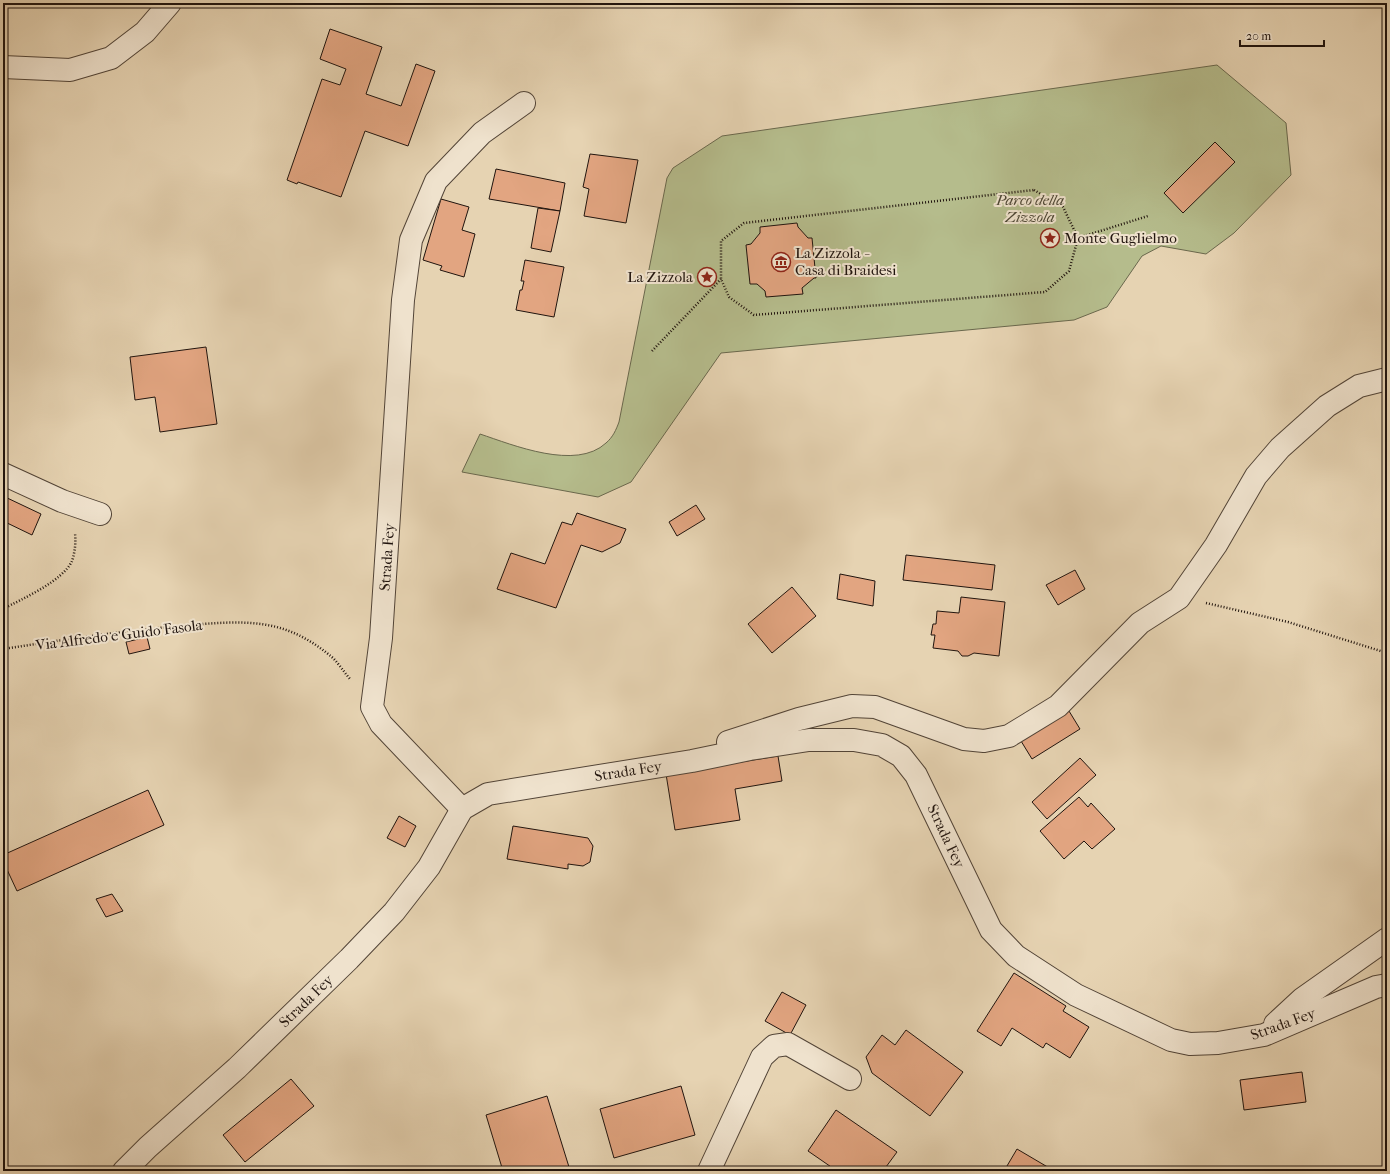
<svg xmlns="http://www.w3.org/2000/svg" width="1390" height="1174" font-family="'IM FELL French Canon',serif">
  <rect width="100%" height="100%" fill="#e6d3b2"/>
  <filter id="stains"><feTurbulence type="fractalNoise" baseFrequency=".005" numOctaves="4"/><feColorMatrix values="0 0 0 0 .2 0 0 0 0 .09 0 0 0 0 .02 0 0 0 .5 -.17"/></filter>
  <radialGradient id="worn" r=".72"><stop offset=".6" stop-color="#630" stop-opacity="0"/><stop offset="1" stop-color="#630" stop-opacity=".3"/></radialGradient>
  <path fill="#b5bc8c" stroke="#6a684d" d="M1217 65 1286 123 1291 175 1234 233 1206 254 1161 246 1142 256 1107 307 1074 320 721 353 631 482 598 497 462 472 480 434C513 445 576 471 606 443 613 437 616 430 619 422L667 178 673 168 722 136Z"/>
  <g fill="#e2a581" stroke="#20140e">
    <path d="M330 29 382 47 366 94 401 106 416 64 435 71 408 146 365 131 341 197 298 182 297 184 287 180 322 79 340 85 346 69 320 59Z"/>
    <path d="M1215 142 1235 162 1183 213 1164 193Z"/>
    <path d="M590 154 638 160 626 223 584 216 589 189 583 187Z"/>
    <path d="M496 169 565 183 560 211 489 199Z"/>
    <path d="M441 199 469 207 462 230 475 234 464 277 440 270 442 266 423 260Z"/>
    <path d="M538 208 560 211 551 252 531 248Z"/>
    <path d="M797 223 798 227 808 238H812L816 278H814L802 288 803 294 766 297 765 291 757 284H750L746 245 751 244 760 233V227Z"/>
    <path d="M525 260 564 267 554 317 516 310 520 290H522L524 281H521Z"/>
    <path d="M206 347 217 424 160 432 155 397 135 400 130 357Z"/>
    <path d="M3 496 41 514 32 535 3 521Z"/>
    <path d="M696 505 705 519 677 536 669 522Z"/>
    <path d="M577 513 626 529 620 543 602 552 581 545 556 608 497 589 511 553 545 564 562 522 572 525Z"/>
    <path d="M906 555 995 565 992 590 903 580Z"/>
    <path d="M1075 570 1085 589 1058 605 1046 585Z"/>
    <path d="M840 574 875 581 873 606 837 599Z"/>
    <path d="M792 587 816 616 772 653 748 624Z"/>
    <path d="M961 597 1005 602 999 656 974 653 968 656H962L958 651 933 648 935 635H931L933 624H936L937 611 959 613Z"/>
    <path d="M147 637 150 649 129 654 126 642Z"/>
    <path d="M1069 711 1080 729 1032 759 1021 741Z"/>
    <path d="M778 756 782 781 735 789 740 820 675 830 666 774Z"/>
    <path d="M1080 758 1096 775 1047 819 1032 802Z"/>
    <path d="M148 790 164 825 17 891 3 861V855Z"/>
    <path d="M1079 797 1088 807 1091 803 1115 829 1092 849 1084 841 1064 859 1040 831Z"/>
    <path d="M399 816 416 826 405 847 387 838Z"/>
    <path d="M513 826 588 838 593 846 590 862 583 866 568 864V869L507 859Z"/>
    <path d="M112 894 123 911 106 917 96 899Z"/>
    <path d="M1014 973 1066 1006 1063 1011 1089 1027 1070 1058 1046 1043 1043 1048 1012 1028 1001 1046 977 1031Z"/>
    <path d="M782 992 806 1005 790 1035 765 1021Z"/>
    <path d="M906 1030 963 1072 930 1116 872 1073 866 1057 882 1035 895 1045Z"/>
    <path d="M1302 1072 1306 1102 1244 1110 1240 1080Z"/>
    <path d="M291 1079 314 1106 245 1162 223 1135Z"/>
    <path d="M681 1086 695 1135 614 1158 600 1109Z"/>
    <path d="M547 1096 569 1167 556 1171H503L486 1115Z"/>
    <path d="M836 1110 897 1152 883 1171H837L808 1151Z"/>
    <path d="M1017 1149 1051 1169 1049 1171H1004Z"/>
  </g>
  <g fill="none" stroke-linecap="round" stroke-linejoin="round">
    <defs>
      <g id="minor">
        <path d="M3 67 70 70 111 58 145 32 170 3"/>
        <path d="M3 474 62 501 100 514"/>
        <path d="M728 742 799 719 852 706 875 707 964 739 984 741 1009 736 1058 706 1140 623 1179 598 1216 545 1256 476 1280 448 1327 406 1359 386 1387 379"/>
        <path d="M462 809 381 724 372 707 381 638 403 300 411 240 436 181 482 133 524 103"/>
        <path d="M1275 1024 1302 999 1387 939"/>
        <path d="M124 1171 148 1147 237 1068 349 959 394 912 429 867 462 809 488 794 692 761 750 749 809 740H854L882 745 901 756 916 775 991 930 1016 956 1076 995 1171 1040 1190 1044 1218 1043 1264 1035 1376 987 1387 985"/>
        <path d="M709 1171 762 1057 774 1046 788 1044 850 1079"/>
      </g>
    </defs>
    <use href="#minor" stroke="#524437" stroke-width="24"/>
    <g stroke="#20140e" stroke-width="2.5" stroke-dasharray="1 2" stroke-linecap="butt">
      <path d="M1034 190 1063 207 1078 238 1069 271 1045 292 754 315 729 297 721 279V241L744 223Z"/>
      <path d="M1078 238 1148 216"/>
      <path d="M652 351 721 279"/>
      <path d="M1206 603 1288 622 1387 653"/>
      <path d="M3 609C22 599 63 581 72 561 75 552 76 542 75 533"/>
      <path d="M3 649C62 640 121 631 181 626 215 623 256 618 289 631 305 637 320 647 333 658 339 664 344 672 350 679"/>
    </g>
    <use href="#minor" stroke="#efe2cd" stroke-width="22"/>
  </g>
  <defs>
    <symbol id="sight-ring" viewBox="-11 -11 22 22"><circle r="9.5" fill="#efe2cd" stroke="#8f2418" stroke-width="1.5"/><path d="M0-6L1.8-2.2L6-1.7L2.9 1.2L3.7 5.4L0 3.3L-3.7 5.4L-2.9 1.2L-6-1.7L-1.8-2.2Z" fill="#8f2418"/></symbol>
    <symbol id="museum-ring" viewBox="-11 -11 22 22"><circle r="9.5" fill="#efe2cd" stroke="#8f2418" stroke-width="1.5"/><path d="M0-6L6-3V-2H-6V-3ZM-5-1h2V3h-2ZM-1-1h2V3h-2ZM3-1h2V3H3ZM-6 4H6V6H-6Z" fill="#8f2418"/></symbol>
  </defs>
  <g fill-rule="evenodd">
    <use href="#sight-ring" x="1039" y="227" width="22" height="22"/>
    <use href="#museum-ring" x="770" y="251" width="22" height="22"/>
    <use href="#sight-ring" x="696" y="266" width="22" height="22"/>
  </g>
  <g text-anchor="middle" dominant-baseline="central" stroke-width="4" stroke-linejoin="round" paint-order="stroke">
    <g font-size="15" font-style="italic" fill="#4d4634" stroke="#efe2cd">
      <text x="1030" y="200">Parco della<tspan x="1030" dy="17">Zizzola</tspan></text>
    </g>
    <g font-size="15" fill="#20140e" stroke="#efe2cd" text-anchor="start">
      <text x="1064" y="238">Monte Guglielmo</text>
      <text x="795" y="253">La Zizzola -<tspan x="795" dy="17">Casa di Braidesi</tspan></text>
      <text x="693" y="277" text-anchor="end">La Zizzola</text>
    </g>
    <g font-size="15" fill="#20140e" stroke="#efe2cd">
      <text transform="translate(387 557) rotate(-86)">Strada Fey</text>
      <text transform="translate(119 635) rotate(-7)">Via Alfredo e Guido Fasola</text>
      <text transform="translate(628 771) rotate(-9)">Strada Fey</text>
      <text transform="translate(946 836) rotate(65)">Strada Fey</text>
      <text transform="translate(306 1001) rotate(-44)">Strada Fey</text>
      <text transform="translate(1283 1024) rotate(-20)">Strada Fey</text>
    </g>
  </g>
  <rect width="1390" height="1174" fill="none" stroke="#e6d3b2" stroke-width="16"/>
  <rect x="4" y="4" width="1382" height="1166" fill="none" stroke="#20140e" stroke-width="2"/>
  <rect x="8" y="8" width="1374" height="1158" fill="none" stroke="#20140e"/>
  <path d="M1240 40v6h84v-6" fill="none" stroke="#20140e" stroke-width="2"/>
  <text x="1246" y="40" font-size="12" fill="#20140e" stroke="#efe2cd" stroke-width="3" paint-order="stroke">20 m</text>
  <rect width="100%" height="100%" filter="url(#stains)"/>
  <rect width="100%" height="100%" fill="url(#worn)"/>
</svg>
